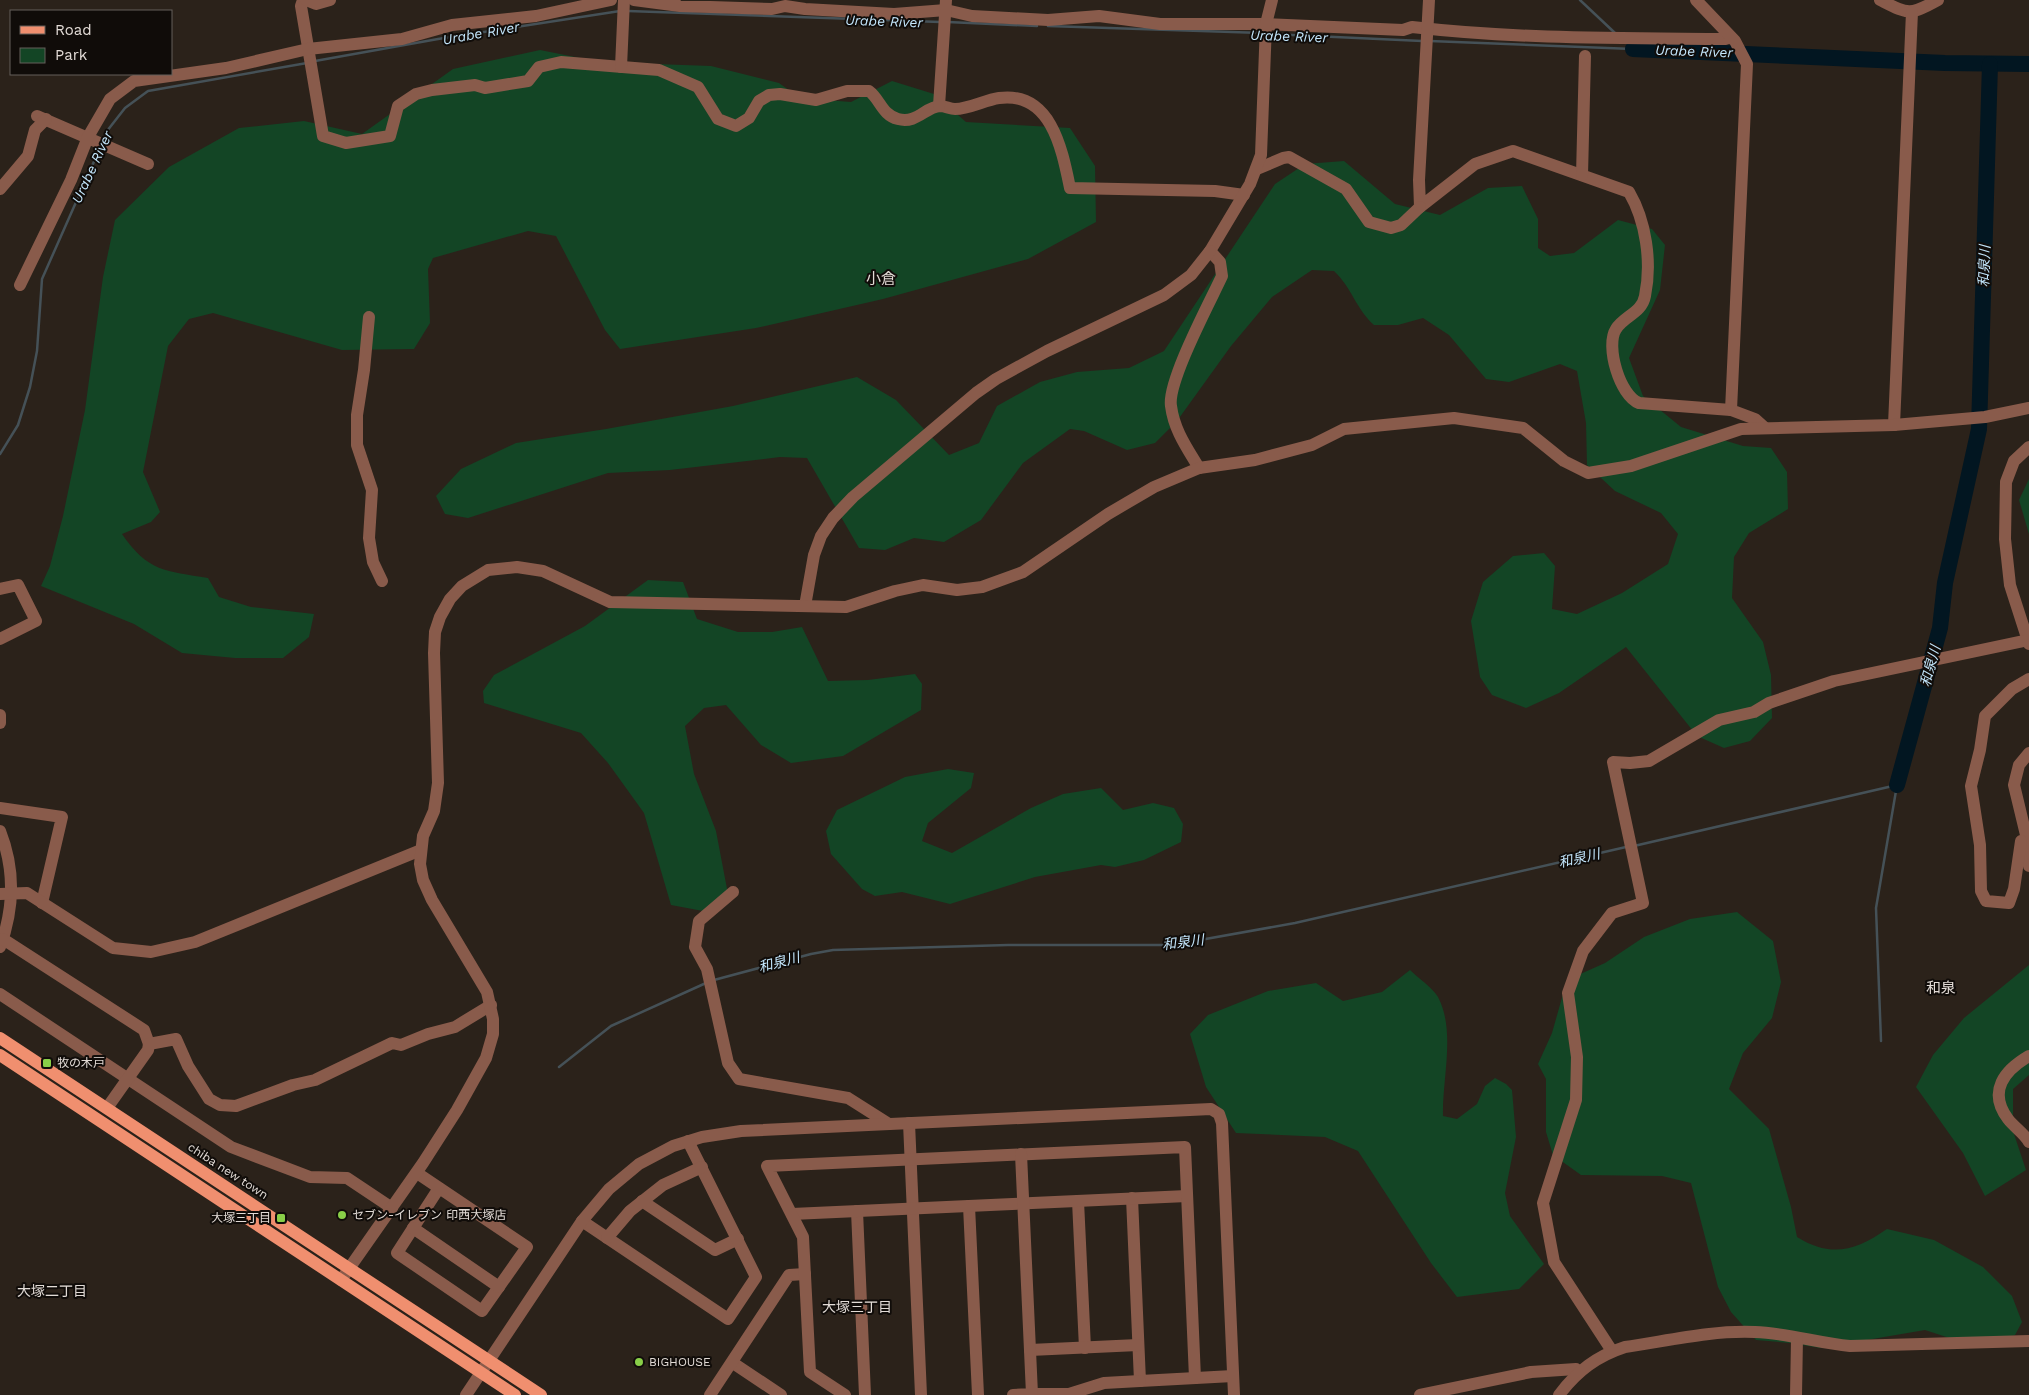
<svg xmlns="http://www.w3.org/2000/svg" width="2029" height="1395" font-family="'Work Sans','Noto Sans JP',sans-serif">
  <rect width="100%" height="100%" fill="#2b221a"/>
  <g fill="#134525">
    <path d="M540 50 600 62 711 66 779 83 800 98 851 102 892 81 934 94 966 122 1070 128 1095 166 1096 222 1028 259 883 299 756 328 620 349 605 330 556 236 528 231 433 258 428 269 430 323 414 349 342 350 213 313 189 319 168 346 143 472 160 512 151 522 122 534C148 572 166 571 208 578L219 597 251 607 314 614 309 637 283 658H235L182 653 134 624 41 586 50 566 63 516 85 410 103 277 115 220 169 167 239 128 304 121 362 134 453 69Z"/>
    <path d="M1344 161 1395 204 1440 215 1488 188 1522 186 1538 219V248L1550 256 1574 253 1618 220 1652 229 1665 245 1660 290 1629 358 1643 396 1681 427 1743 446 1771 448 1787 472 1788 509 1749 533 1734 557 1732 598 1763 642 1771 675 1772 718 1750 741 1724 748 1697 736 1626 647 1559 693 1526 708 1492 695 1480 677 1471 621 1483 582 1513 556 1544 553 1555 566 1552 609 1577 614 1622 593 1668 564 1678 534 1661 513 1615 491 1587 465 1586 423 1577 371 1560 364 1509 382 1486 379 1449 335 1423 318 1398 325H1374C1356 309 1352 288 1334 271L1312 270 1272 297 1231 346 1177 421 1155 443 1127 450 1084 431 1070 429 1023 463 981 520 944 542 914 538 885 550 859 548 807 458 780 457 670 470 608 473 468 518 445 514 436 496 461 469 516 443 606 429 733 406 857 377 896 400 949 455 979 443 997 406 1040 382 1077 372 1129 368 1164 351 1275 184 1305 164Z"/>
    <path d="M2029 479V534L2019 500Z"/>
    <path d="M648 580 683 582 697 619 738 632H772L802 627 828 681 868 680 915 674 922 684 921 710 843 756 791 763 761 745 726 705 704 708 685 726 694 774 716 831 728 894 703 911 671 905 644 813 608 763 581 733 484 703 483 691 494 675 585 626Z"/>
    <path d="M948 769 974 773 971 788 928 823 922 841 952 853 1031 808 1063 794 1101 788 1123 810 1153 803 1174 808 1183 824 1181 842 1144 860 1115 867 1101 865 1035 877 950 904 902 892 875 896 862 889 831 854 826 831 837 810 905 777Z"/>
    <path d="M1737 912 1773 941 1781 982 1772 1018 1743 1053 1729 1089 1769 1129 1791 1207 1797 1237C1831 1258 1855 1251 1887 1229L1934 1240 1983 1267 2012 1296 2022 1322 2015 1335 1977 1347 1925 1330 1820 1348 1790 1343 1756 1340 1731 1312 1718 1287 1691 1183 1662 1176 1581 1175 1553 1155 1546 1132V1079L1538 1064 1552 1033 1567 980 1605 963 1644 937 1690 919Z"/>
    <path d="M2029 965V1075L2013 1089V1131L2026 1170 1985 1196 1963 1153 1916 1087 1933 1055 1964 1018Z"/>
    <path d="M1410 970C1418 978 1432 987 1438 997 1456 1031 1442 1079 1443 1116L1457 1119 1477 1104 1485 1086 1495 1078 1506 1084 1512 1090 1516 1137 1505 1193 1510 1216 1544 1264 1519 1289 1457 1297 1431 1263 1358 1151 1325 1137 1236 1133 1206 1087 1190 1034 1208 1015 1268 991 1316 983 1343 1001 1382 992Z"/>
  </g>
  <g fill="none" stroke-linecap="round" stroke-linejoin="round">
    <g stroke="#455157" stroke-width="2.5">
      <path d="M1580 0 1615 33"/>
      <path d="M628 11 940 22"/>
      <path d="M948 22 1037 26"/>
      <path d="M1048 26 1262 33"/>
      <path d="M1270 34 1422 41"/>
      <path d="M1430 41 1633 49"/>
      <path d="M315 61 438 39 620 11"/>
      <path d="M103 141 107 131 125 108 148 91 307 63"/>
      <path d="M0 454 18 425 30 387 37 351 42 279 100 148"/>
      <path d="M1634 846 1897 785 1876 908 1881 1041"/>
      <path d="M714 980 811 954 833 950 1008 945H1172L1295 923 1626 847"/>
      <path d="M559 1067 611 1026 706 983"/>
    </g>
    <g stroke="#021621" stroke-width="16">
      <path d="M1633 49 1945 63 2029 64"/>
      <path d="M1897 785 1940 628 1945 583 1979 429 1990 64"/>
    </g>
    <g stroke="#895b4b" stroke-width="12">
      <path d="M303 0 301 6 323 136 346 143 390 136 398 106 416 94 432 90 475 85 485 88 528 81 539 67 561 62 659 70 698 87 718 119 736 126 749 118 759 101 769 95 780 94 816 100 847 91H869C880 99 882 115 898 119 917 124 925 107 940 106 945 106 950 109 955 109 969 109 985 100 999 98 1051 91 1062 149 1070 188L1215 191 1244 195"/>
      <path d="M306 0 316 4 330 0"/>
      <path d="M634 0 680 6 772 9 785 6 805 9 894 14 946 10 972 16 1048 20 1099 16 1160 24H1266L1403 30 1412 27C1516 39 1621 38 1725 39L1731 37"/>
      <path d="M1429 0 1419 180 1420 207 1475 164 1513 151 1629 192C1646 221 1652 262 1645 296 1642 313 1624 316 1616 329 1605 346 1620 396 1639 403L1731 410"/>
      <path d="M1696 0 1735 41 1747 64 1731 410 1755 419 1765 428"/>
      <path d="M1880 0C1908 14 1909 16 1938 0"/>
      <path d="M621 67 624 0"/>
      <path d="M939 106 946 0"/>
      <path d="M37 116 148 164"/>
      <path d="M1257 169 1283 158 1289 157 1346 189 1369 222 1391 228 1401 225 1420 207"/>
      <path d="M1582 175 1585 56"/>
      <path d="M0 189 28 156 35 130 46 119"/>
      <path d="M20 285 71 180 88 137 110 99 134 81 226 68 308 49 402 39 452 25 536 16 611 0"/>
      <path d="M369 317 364 370 357 415V445L372 490 369 538 373 562 382 581"/>
      <path d="M1894 425 1912 12"/>
      <path d="M2029 447 2014 461 2006 482 2005 539 2010 585 2029 644"/>
      <path d="M1199 468C1187 448 1174 430 1171 406 1167 382 1210 302 1222 276L1220 262 1210 251 1250 184 1261 155 1266 24 1272 0"/>
      <path d="M0 589 18 585 36 621 0 639"/>
      <path d="M805 606 814 555 821 536 833 518 853 497 976 393 996 379 1047 351 1164 295 1191 275 1210 251"/>
      <path d="M0 715V723"/>
      <path d="M2029 753 2019 765 2014 785 2027 839 2029 866"/>
      <path d="M0 808 62 817 42 903"/>
      <path d="M0 831C15 869 14 909 0 947"/>
      <path d="M2021 841 2014 889 2009 903 1986 901 1981 891 1980 845 1971 786 1980 750 1985 716 2012 689 2029 679"/>
      <path d="M733 892 699 921 695 947 707 969 728 1063 739 1079 848 1098 889 1124"/>
      <path d="M0 894 27 893 113 948 151 952 195 942 421 850"/>
      <path d="M3 939 144 1030 149 1044"/>
      <path d="M0 994 231 1147 310 1177 347 1178 392 1208"/>
      <path d="M2029 1056C2005 1070 1987 1091 2008 1119 2014 1127 2024 1133 2029 1142"/>
      <path d="M107 1108 148 1050 149 1044 176 1039 188 1066 209 1099 220 1105 236 1106 293 1085 315 1080 392 1043 401 1045 428 1034 455 1027 491 1005"/>
      <path d="M909 1123 921 1395"/>
      <path d="M417 1173 527 1247 482 1311 397 1253 439 1188"/>
      <path d="M1132 1198 1140 1381 1233 1376"/>
      <path d="M642 1201 715 1250 738 1239"/>
      <path d="M1078 1201 1085 1348"/>
      <path d="M969 1206 978 1395"/>
      <path d="M857 1211 865 1395"/>
      <path d="M792 1214 1187 1196"/>
      <path d="M582 1221 728 1319 756 1277 688 1141"/>
      <path d="M413 1228 499 1287"/>
      <path d="M607 1238 630 1211 663 1185 702 1167"/>
      <path d="M341 1280 423 1163 457 1110 486 1058 493 1034V1019L487 992 432 900 423 880 420 864 423 836 434 811 438 783 434 653 435 632 440 617 450 599 462 586 488 570 517 567 543 571 610 602 846 607 895 591 923 585 957 590 982 587 1023 572 1108 514 1154 487 1199 468 1255 460 1312 445 1344 429 1454 418 1523 428 1564 461 1588 473 1631 466 1741 429 1894 425 1985 417 2029 408"/>
      <path d="M1030 1350 1138 1345"/>
      <path d="M1612 1351 1554 1262 1543 1203 1576 1100 1577 1057 1568 993 1583 951 1612 913 1643 903 1613 762 1630 763 1649 761 1719 720 1754 712 1769 703 1834 681 2028 640"/>
      <path d="M733 1363 781 1395"/>
      <path d="M1032 1394H1069L1104 1383 1140 1381"/>
      <path d="M466 1395 582 1221 609 1189 639 1164 673 1146 702 1137 741 1131 1211 1109 1219 1114 1222 1123 1234 1395"/>
      <path d="M710 1395 789 1275 805 1274"/>
      <path d="M845 1395 810 1372 803 1237 767 1166 1185 1147 1195 1378"/>
      <path d="M1013 1395 1032 1394 1021 1154"/>
      <path d="M1420 1395 1531 1372 1576 1369"/>
      <path d="M1559 1395C1577 1371 1597 1356 1625 1347 1667 1341 1712 1330 1755 1332 1787 1333 1818 1343 1850 1346L2029 1341"/>
      <path d="M1796 1395 1797 1338"/>
    </g>
    <g stroke="#f08f6f" stroke-width="12">
      <path d="M0 1038 541 1395"/>
      <path d="M0 1055 515 1395"/>
    </g>
  </g>
  <g fill="#89cf48" stroke="#100c09" stroke-width="2">
    <rect x="42" y="1058" width="10" height="10" rx="2.5"/>
    <circle cx="342" cy="1215" r="5"/>
    <rect x="276" y="1213" width="10" height="10" rx="2.5"/>
    <circle cx="639" cy="1362" r="5"/>
  </g>
  <g text-anchor="middle" dominant-baseline="central" stroke-width="4" stroke-linejoin="round" paint-order="stroke">
    <g font-size="12" fill="#e2dbd6" stroke="#100c09" text-anchor="start">
      <text x="57" y="1063">牧の木戸</text>
      <text x="352" y="1215">セブン-イレブン 印西大塚店</text>
      <text x="271" y="1218" text-anchor="end">大塚三丁目</text>
      <text x="649" y="1362">BIGHOUSE</text>
    </g>
    <g font-size="12" fill="#e2dbd6" stroke="#100c09">
      <text transform="translate(228 1171) rotate(33)">chiba new town</text>
    </g>
    <g font-size="14" font-style="italic" fill="#c4e7fd" stroke="#100c09">
      <text transform="translate(884 21) rotate(2)">Urabe River</text>
      <text transform="translate(481 33) rotate(-10)">Urabe River</text>
      <text transform="translate(1289 36) rotate(2)">Urabe River</text>
      <text transform="translate(1694 51) rotate(2)">Urabe River</text>
      <text transform="translate(92 167) rotate(-65)">Urabe River</text>
      <text transform="translate(1984 266) rotate(-88)">和泉川</text>
      <text transform="translate(1930 666) rotate(-75)">和泉川</text>
      <text transform="translate(1579 858) rotate(-13)">和泉川</text>
      <text transform="translate(1183 942) rotate(-7)">和泉川</text>
      <text transform="translate(779 962) rotate(-15)">和泉川</text>
    </g>
    <g font-size="14" fill="#e2dbd6" stroke="#100c09">
      <text x="52" y="1291">大塚二丁目</text>
      <text x="857" y="1307">大塚三丁目</text>
    </g>
    <g font-size="15" fill="#e2dbd6" stroke="#100c09">
      <text x="881" y="279">小倉</text>
      <text x="1941" y="988">和泉</text>
    </g>
  </g>
  <rect x="10" y="10" width="162" height="65" fill="#100c09" stroke="#645f5b"/>
  <rect x="20" y="26" width="25" height="8" fill="#f08f6f" stroke="#645f5b"/>
  <text x="55" y="35" font-size="15" fill="#e2dbd6">Road</text>
  <rect x="20" y="48" width="25" height="15" fill="#134525" stroke="#645f5b"/>
  <text x="55" y="60" font-size="15" fill="#e2dbd6">Park</text>
</svg>
